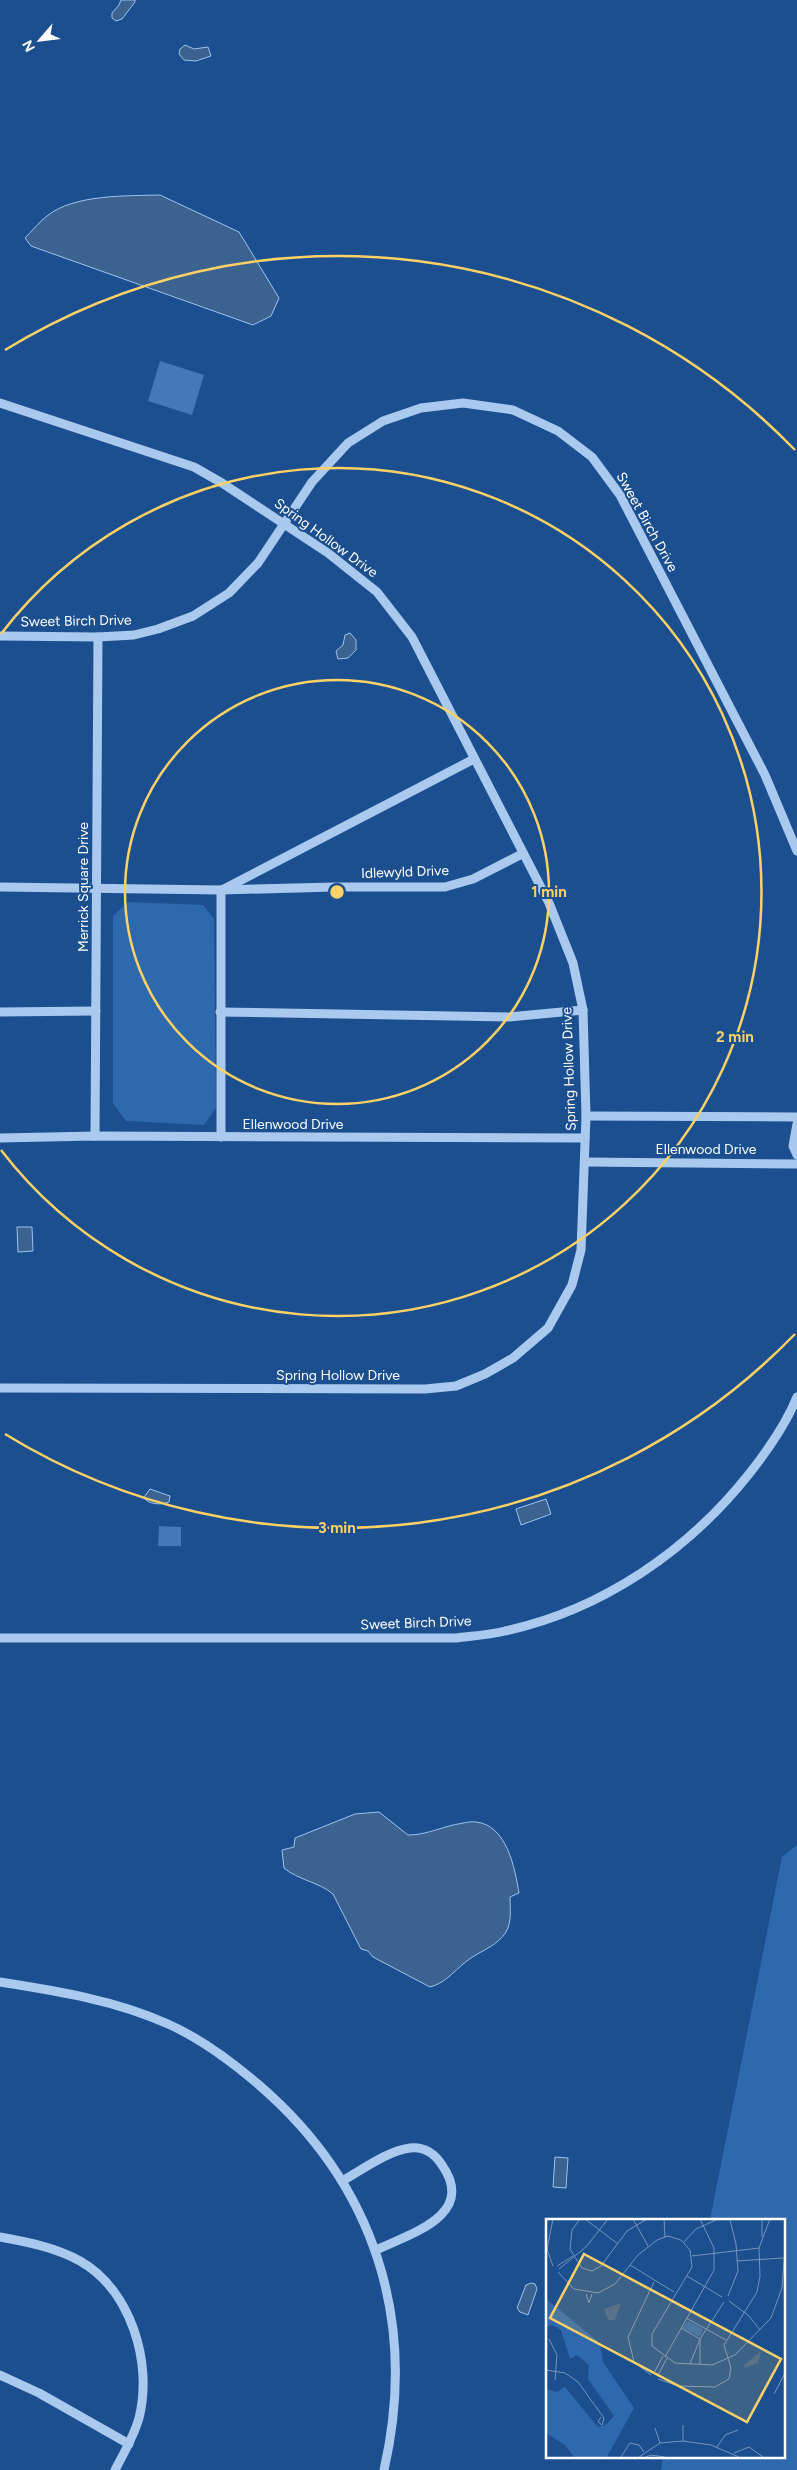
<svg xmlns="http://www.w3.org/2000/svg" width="797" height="2470" font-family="Figtree,sans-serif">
  <rect width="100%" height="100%" fill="#1b4f8f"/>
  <g fill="#2e69ad">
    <path d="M128 902 203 905 214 919 216 1108 204 1125 126 1121 113 1103V916Z"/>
    <path d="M797 1845V2470H661L663 2456H783V2220H710L782 1857Z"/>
  </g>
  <g fill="#3c6290" stroke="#9cc4f0">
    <path d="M121 0H135V2L122 19 116 21 112 18V13L119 5Z"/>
    <path d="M185 45 194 49 208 47 211 56 196 61 184 60 179 54 180 49Z"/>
    <path d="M160 195 239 232 279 298 271 316 253 325 31 246 25 238C32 231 39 222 47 216 74 194 128 196 160 195Z"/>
    <path d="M350 633 356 640V650L348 658 338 659 336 651 343 645 345 635Z"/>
    <path d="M17 1227H32L33 1251 18 1252Z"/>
    <path d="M150 1489 170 1496 169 1502C162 1505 147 1505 144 1497Z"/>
    <path d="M546 1499 551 1514 521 1525 516 1509Z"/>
    <path d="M379 1812 408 1835C424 1835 437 1829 453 1825 459 1824 470 1821 476 1822 507 1825 515 1869 519 1893L510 1897C510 1909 512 1922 506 1932 498 1945 483 1950 471 1958 457 1967 447 1983 430 1987L373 1957 368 1951 361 1949 333 1894C319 1882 298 1880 284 1868L282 1850 294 1847 295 1838 355 1814Z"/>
    <path d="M555 2157 568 2158 566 2188 553 2187Z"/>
    <path d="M531 2283 535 2284 537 2289 528 2315 520 2312 517 2308 526 2285Z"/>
  </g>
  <g fill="#4478b7">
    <path d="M160 361 204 375 192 415 148 401Z"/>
    <path d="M159 1526 181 1527V1546H158Z"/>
  </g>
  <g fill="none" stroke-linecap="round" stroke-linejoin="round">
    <g stroke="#a9c9ee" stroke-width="9">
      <path d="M0 403 194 467 222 483 328 553 377 592 412 637 549 903 573 963 583 1010 586 1116 581 1250 572 1285 548 1328 513 1358 485 1374 456 1386 425 1389 0 1388"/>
      <path d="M0 636 98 637 134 635 158 629 193 616 229 593 258 563 312 482 348 443 383 421 421 408 463 403 513 410 558 431 592 457 620 495 765 775 797 851"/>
      <path d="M0 887 221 890 334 887H445L473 879 522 854"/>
      <path d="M224 889 474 759"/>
      <path d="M0 1012 96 1011"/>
      <path d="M220 1012 509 1017 583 1010"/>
      <path d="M586 1116 797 1117"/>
      <path d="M797 1124 793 1146 797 1155"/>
      <path d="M95 1136 98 637"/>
      <path d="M221 1137V890"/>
      <path d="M0 1138 95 1136 585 1138"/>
      <path d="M585 1162 797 1164"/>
      <path d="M0 1638H456C472 1636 489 1635 505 1631 602 1610 688 1551 749 1474 768 1450 786 1425 797 1397"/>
      <path d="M0 1982C57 1991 115 2000 168 2024 202 2039 231 2061 259 2085 375 2185 418 2321 384 2470"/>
      <path d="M342 2181C362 2170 387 2151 410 2148 424 2146 435 2154 442 2165 477 2215 410 2234 376 2250"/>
      <path d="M0 2237C27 2242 55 2247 80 2261 131 2290 153 2363 139 2418 134 2436 124 2453 115 2470"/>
      <path d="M0 2375 39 2393 129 2444"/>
    </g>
  </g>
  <g fill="none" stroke="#ffd166" stroke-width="2.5">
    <circle cx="337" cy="892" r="212"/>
    <path d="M1 634A424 424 0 1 1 1 1150"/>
    <path d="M795 1334A636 636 0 0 1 5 1434M5 350A636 636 0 0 1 795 450"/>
  </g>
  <g text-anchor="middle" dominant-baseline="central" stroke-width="4" stroke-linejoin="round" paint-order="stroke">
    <g font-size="14" fill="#fff" stroke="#1b4f8f">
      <text transform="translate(647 522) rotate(61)">Sweet Birch Drive</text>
      <text transform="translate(326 538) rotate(36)">Spring Hollow Drive</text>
      <text transform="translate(76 621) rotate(-1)">Sweet Birch Drive</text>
      <text transform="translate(405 872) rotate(-2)">Idlewyld Drive</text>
      <text transform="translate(83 887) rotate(-90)">Merrick Square Drive</text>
      <text transform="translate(569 1069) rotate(-92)">Spring Hollow Drive</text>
      <text x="293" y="1124">Ellenwood Drive</text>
      <text x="706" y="1149">Ellenwood Drive</text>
      <text x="338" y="1375">Spring Hollow Drive</text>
      <text transform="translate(416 1623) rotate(-2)">Sweet Birch Drive</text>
    </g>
  </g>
  <g transform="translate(546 2219)">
    <rect width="239" height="239" fill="#1b4f8f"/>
    <path d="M0 80 54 124 57 143 88 189 61 238H28L19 226 0 214V170L11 173 19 168 52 208 61 205 68 197 42 160 43 146 31 136 24 140 15 111 6 106 0 108ZM142 102 157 110 154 118 136 109Z" fill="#2e69ad"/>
    <path d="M75 84 69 101H62L58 90ZM215 132 212 144 199 149 198 146Z" fill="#3c6290"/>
    <path fill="none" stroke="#7695bc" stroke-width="1" d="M7 0 1 30 7 47M34 0 26 11 24 30 36 49 46 52 55 47 81 12 101 0M39 0 72 25M87 0 102 27M118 0 119 18M216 18V0M138 23 150 10 172 0M146 37 213 29M191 42 237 39M84 46 128 73M11 47 27 37M13 50 40 28 62 0M12 53 28 70 52 74 69 65 92 36 111 21 122 17 135 21 144 31 146 48 106 115V127L129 144 166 146 189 136 225 99 236 69 239 29M141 57 176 78M40 75 43 84 46 75M182 77 192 52 190 25 184 1M183 82 203 97 214 111M140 99 180 121M135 109 154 120M3 120 11 136 9 161M119 138 168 51V29L154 0M144 145 154 120 178 83M154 145V121M0 151 19 154 32 163 58 199 56 206 52 203 55 198M108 154 117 137M105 156 88 143 82 118 108 63M112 156 121 139M112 160 132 167 169 168 183 160 185 149 178 126 211 73 214 57 213 29 224 0M228 175 239 154M137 206V222M109 209 114 224M171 228 179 216 192 211M188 234 203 228 217 238M75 238 84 224 93 226 98 233M93 238 114 224 137 222 165 226 193 238M100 238 105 236 119 238"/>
    <path fill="#ffd166" fill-opacity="0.15" stroke="#ffd166" stroke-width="2.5" d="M38 35 235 140 201 203 4 99Z"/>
    <rect width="239" height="239" fill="none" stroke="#fff" stroke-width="2.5"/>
  </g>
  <circle cx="337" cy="892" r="8" fill="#ffd166" stroke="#1b4f8f" stroke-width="2.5"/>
  <g font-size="15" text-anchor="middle" font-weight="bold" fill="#ffd166" stroke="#1b4f8f" stroke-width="4" stroke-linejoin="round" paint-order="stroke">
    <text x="549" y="897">1 min</text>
    <text x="735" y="1042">2 min</text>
    <text x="337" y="1533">3 min</text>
  </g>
  <g transform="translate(40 40) rotate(242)" stroke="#1b4f8f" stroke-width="4" paint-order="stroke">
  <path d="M0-4L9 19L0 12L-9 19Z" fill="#ffffff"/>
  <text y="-8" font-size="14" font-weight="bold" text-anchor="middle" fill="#ffffff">N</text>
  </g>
</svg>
